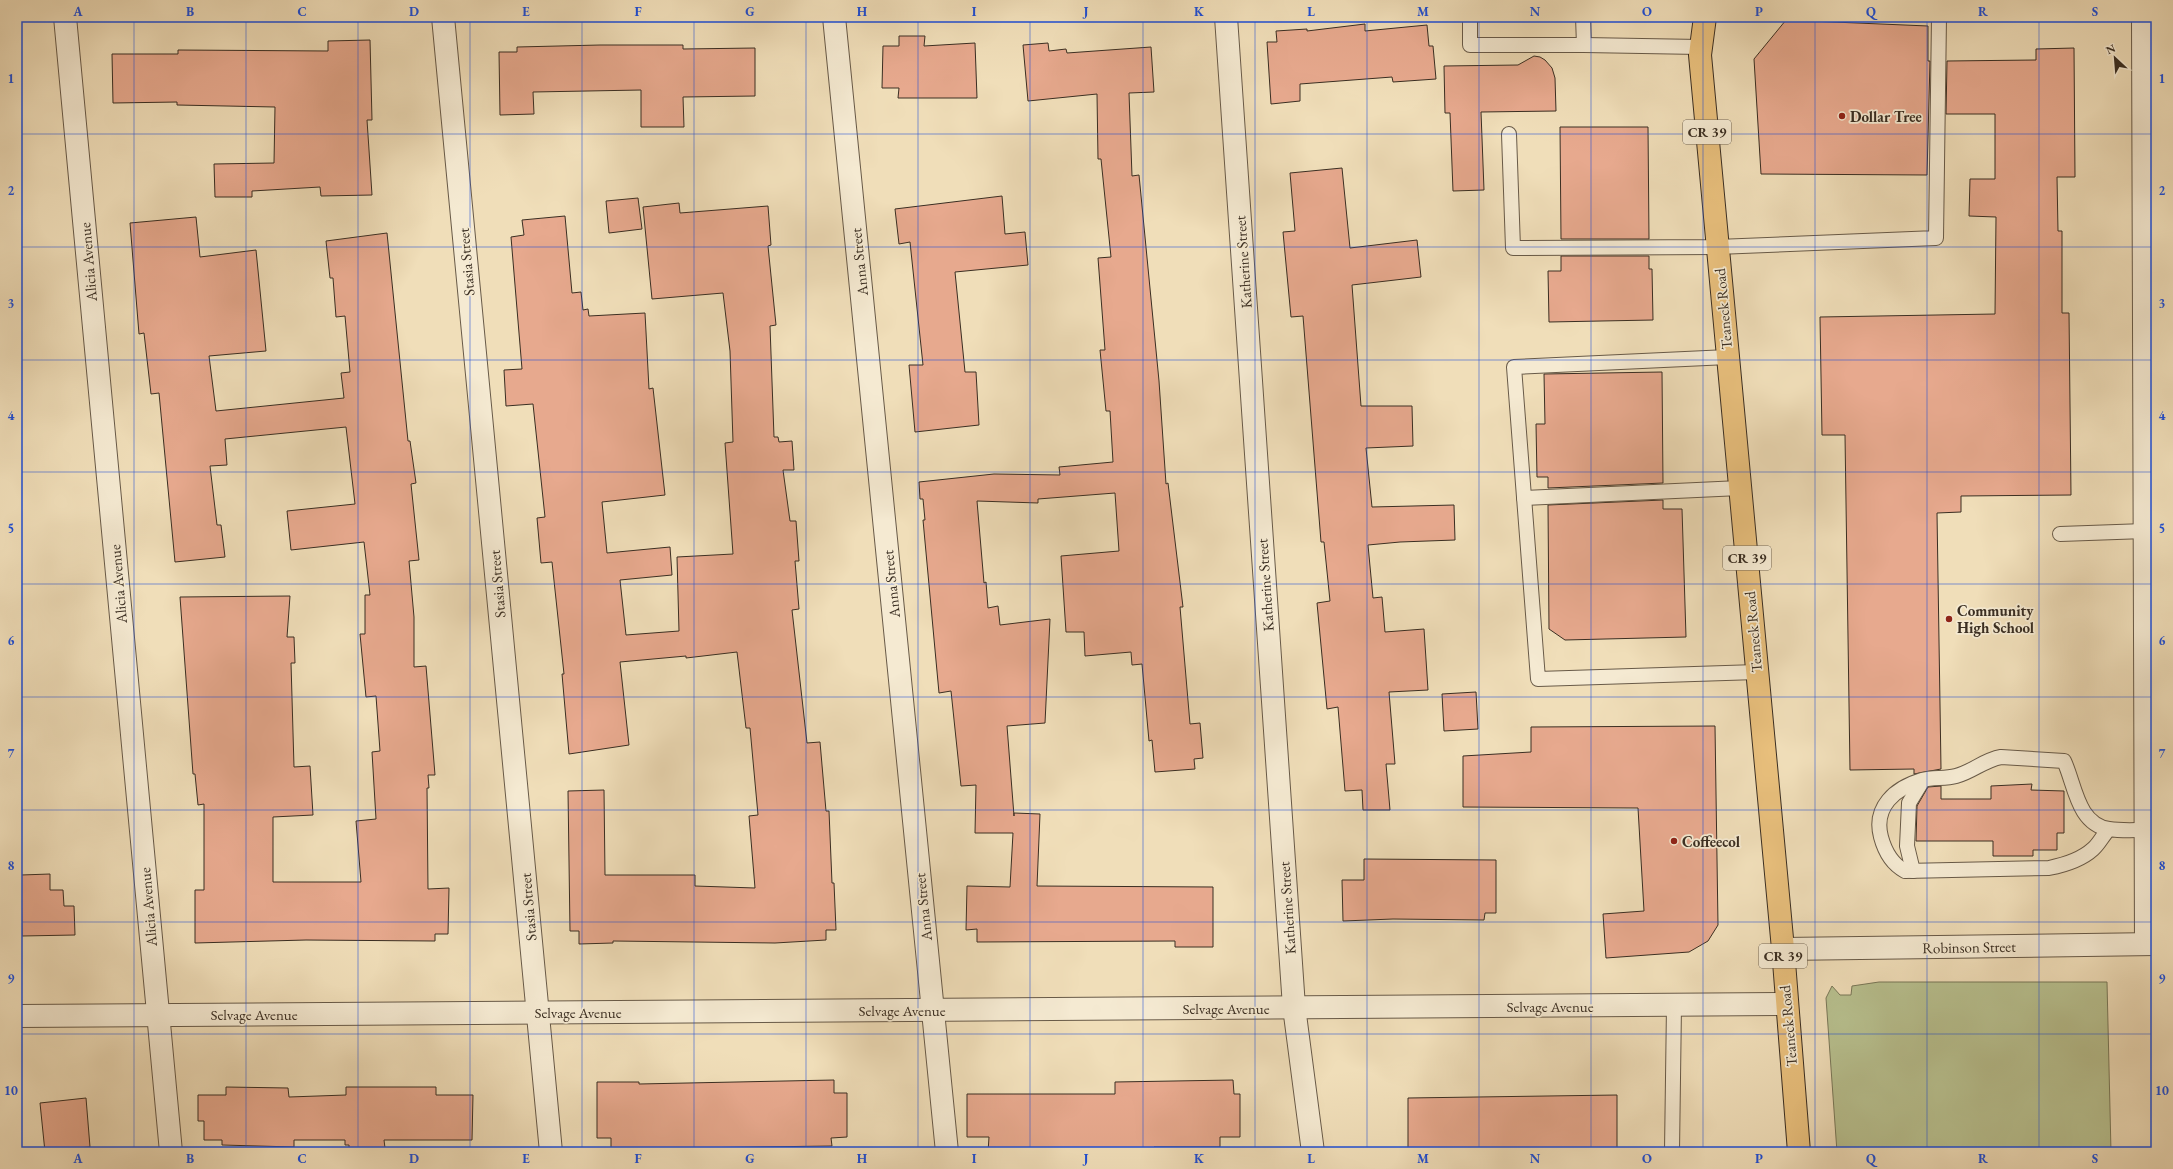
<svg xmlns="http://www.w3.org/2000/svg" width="2173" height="1169" font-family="'EB Garamond',serif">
  <rect width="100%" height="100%" fill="#f0deb9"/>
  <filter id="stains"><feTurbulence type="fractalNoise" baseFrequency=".005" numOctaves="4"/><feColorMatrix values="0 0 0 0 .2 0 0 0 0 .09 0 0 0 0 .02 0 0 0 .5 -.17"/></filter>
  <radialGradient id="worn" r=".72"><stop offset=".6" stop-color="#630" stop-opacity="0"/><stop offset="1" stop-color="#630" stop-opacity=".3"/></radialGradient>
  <path fill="#b8c190" stroke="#797859" d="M1879 982H2107L2111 1152H1837L1826 998 1832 986 1840 995H1851L1852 986Z"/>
  <g fill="#e7a98e" stroke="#3a2e22">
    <path d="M1786 20 1928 26V61H1930L1927 175 1761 174 1754 59Z"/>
    <path d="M1365 24V31L1427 25 1429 46H1433L1436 79 1393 82 1392 77 1300 84V101L1271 104 1267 42H1277L1276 31 1307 29V31Z"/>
    <path d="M899 36H925L924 46 975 43 977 98H898L899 88H882L883 46H899Z"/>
    <path d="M370 40 372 120H367L372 195 321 196 320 187 252 191V197H215L214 164 274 163 275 107 177 105V102L113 103 112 54H178V50L328 51V41Z"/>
    <path d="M1048 43 1049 51 1066 49 1067 53 1151 47 1154 92 1129 93 1132 176 1139 175 1159 381 1166 484 1168 483 1183 607H1180L1190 724 1200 723 1203 758 1194 759 1195 769 1155 772 1152 740 1149 741 1142 664 1132 665 1131 652 1085 656 1084 632H1066L1061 556 1119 551 1115 493 1038 499V503L977 501 984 583 986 582 988 608 998 606 1000 625 1050 619 1045 723 1007 726 1014 816V813L1040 814 1037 886 1213 887V947H1175V941L977 942V929L966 930 967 886 1010 887 1013 833H975L976 785 961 786 951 691 939 693 923 520H925L923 499H920L919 482 994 474 1060 475 1059 467 1113 462 1110 411H1106L1100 350H1105L1098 258 1111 257 1101 159H1098L1097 94 1028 101 1023 45Z"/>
    <path d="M600 45H683V49L755 48V96L683 97 684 127H641V90L533 92 534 114 500 115 499 52H517V47Z"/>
    <path d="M2074 48 2075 177H2057L2058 231H2062V313H2069L2071 495 1961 496V512L1937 513 1941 769 1914 774V769L1850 770 1845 435H1822L1820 317 1995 314 1996 217 1969 216 1970 179H1995V114H1946L1947 61 2036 60V49Z"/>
    <path d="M1534 56 1540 57 1545 60 1552 68 1555 78 1556 111 1481 112 1484 190 1453 191 1450 113H1445L1444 66 1518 65Z"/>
    <path d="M1560 127H1648L1649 239H1561Z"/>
    <path d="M1342 168 1350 248 1417 240 1421 277 1352 285 1361 406H1412L1413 446 1366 448 1372 507 1454 505 1455 540 1400 542 1368 545 1373 598 1382 597 1385 632 1424 629 1428 690 1389 692 1395 764H1386L1390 810H1363L1362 790 1345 791 1338 707 1327 709 1317 603 1330 601 1324 542H1321L1303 316 1291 317 1283 232 1295 231 1290 173Z"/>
    <path d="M1002 196 1005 234 1025 232 1028 265 955 272 965 372H976L979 425 915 432 909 365H923L910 242 899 244 895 209Z"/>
    <path d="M638 198 642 229 609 233 606 201Z"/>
    <path d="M679 203 680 213 768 206 771 245 768 246 776 325 770 326 774 437H778L779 442 792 441 794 470H783L790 521H796L799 561H795L799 609 792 610 807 743 820 742 826 811H829L832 883H834L836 930H826V940L775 943 613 941V943L579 944V931H570L568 791 604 790 605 875H695V886L755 888 749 816 758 815 750 728H746L737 652 686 658V656L620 662 629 745 569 754 562 674H564L552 562 541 563 537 518 545 517 533 404 506 406 504 370 522 369 511 237 524 235 522 220 565 216 572 293 581 292 583 310 588 309 589 316 645 313 649 389 653 388 665 495 602 502 607 553 670 547 672 575 620 580 626 635 679 631 677 557 733 554 725 443 733 442 730 351 723 293 652 299 643 207Z"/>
    <path d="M196 217 200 257 256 250 266 351 209 356 216 411 344 398 341 373 350 372 345 316 336 317 333 278H330L326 241 387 233 408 441H410L416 483 411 484 419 560 409 561 414 617V667L426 666 435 775H428L429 788H427L428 889 449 888 448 934H435V941L306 940 195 943V890H204V804L198 805 195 774H193L180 597 290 596 287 637H294L295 663H291L294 767 310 766 313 815 273 817V882H361L356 821 376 819 372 752 380 751 376 696 366 697 360 634H365V595H370L364 542 291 550 287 511 355 504 346 427 225 439 227 465 210 466 217 525H221L225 557 175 562 159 393 151 394 144 333 139 334 130 223Z"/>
    <path d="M1561 256H1649V269H1652L1653 320 1549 322 1548 271H1561Z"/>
    <path d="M1662 372 1663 483 1548 488V477H1537L1536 424H1545L1544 374Z"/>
    <path d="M1663 500V509H1682L1686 637 1565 640 1549 629 1548 505Z"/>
    <path d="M1476 692 1478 729 1444 731 1442 694Z"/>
    <path d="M1715 726 1718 925 1708 941 1689 952 1606 958 1603 914 1644 911 1638 808 1463 807V756L1531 752V727Z"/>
    <path d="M2032 784 2031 790 2064 791V833H2057V850H2033V856H1993V841H1916L1917 806 1928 787 1941 786V799H1991V786Z"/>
    <path d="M1364 859 1496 860V913H1485L1484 920 1393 919 1343 921 1342 880H1364Z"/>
    <path d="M50 874V890H63L64 906H74L75 935 22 936 21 875Z"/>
    <path d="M834 1080V1093H847V1137L831 1138 832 1146 611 1149V1138H597V1082H639V1084Z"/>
    <path d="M1233 1080 1234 1094H1240V1137H1220V1147H1154V1152H1117V1150L1015 1149V1152H988L989 1137H967V1094H1115V1082Z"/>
    <path d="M226 1087 288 1088 289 1097 346 1095V1087H436V1095H473L472 1140H384L385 1148H349V1145H345V1140H294V1147L222 1145V1140H204V1121H198V1095H226Z"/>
    <path d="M1617 1095V1152H1408V1098Z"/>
    <path d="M86 1098 90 1147 78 1148V1152H45L40 1103Z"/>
  </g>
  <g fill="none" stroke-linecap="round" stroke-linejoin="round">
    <defs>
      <g id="lane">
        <path d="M1470 17V45H1584L1583 17"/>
        <path d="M1584 45 1700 47"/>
        <path d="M1509 134 1513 248 1717 247 1936 238 1939 17"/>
        <path d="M1728 357 1514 367 1538 679 1757 672"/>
        <path d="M1524 498 1740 488"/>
        <path d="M2060 534 2145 531"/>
        <path d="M2109 829C2103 835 2099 844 2093 849 2081 860 2064 865 2049 868L1905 871C1892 864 1885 852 1881 837 1873 807 1895 788 1922 780 1933 777 1945 779 1956 776 1972 772 1984 760 2001 757L2064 761C2075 784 2077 824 2109 829 2121 831 2134 830 2146 830"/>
        <path d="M1913 871 1907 846 1909 803 1923 780"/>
        <path d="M1672 1152 1674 1005"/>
      </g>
      <g id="street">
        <path d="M65 17 171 1152"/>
        <path d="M443 17 551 1152"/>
        <path d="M834 17 947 1152"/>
        <path d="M1226 17 1294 1007 1313 1152"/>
        <path d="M2143 17 2146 944"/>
        <path d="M1783 949 2156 944"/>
        <path d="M17 1016 1786 1004"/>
      </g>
      <path id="primary" d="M1705 17 1700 55 1783 949 1799 1152"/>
    </defs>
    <use href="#lane" stroke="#685a48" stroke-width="16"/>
    <use href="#street" stroke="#685a48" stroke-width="24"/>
    <use href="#primary" stroke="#3a2e22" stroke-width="24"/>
    <use href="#lane" stroke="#f5ead2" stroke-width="14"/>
    <use href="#street" stroke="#f5ead2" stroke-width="22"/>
    <use href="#primary" stroke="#e8bf7c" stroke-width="22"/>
  </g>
  <path fill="none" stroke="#1d4ed8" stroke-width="1" stroke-opacity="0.55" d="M134 17V1152M246 17V1152M358 17V1152M470 17V1152M582 17V1152M694 17V1152M806 17V1152M918 17V1152M1030 17V1152M1143 17V1152M1255 17V1152M1367 17V1152M1479 17V1152M1591 17V1152M1703 17V1152M1815 17V1152M1927 17V1152M2039 17V1152M17 134H2156M17 247H2156M17 360H2156M17 472H2156M17 584H2156M17 697H2156M17 810H2156M17 922H2156M17 1034H2156"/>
  <g fill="#8f2418" stroke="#f5ead2" stroke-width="1.5">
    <circle cx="1842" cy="116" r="4"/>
    <circle cx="1949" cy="619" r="4"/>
    <circle cx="1674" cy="841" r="4"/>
  </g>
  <g text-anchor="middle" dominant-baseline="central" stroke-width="3.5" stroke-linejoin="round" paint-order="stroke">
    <g fill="#f5ead2" stroke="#726657" stroke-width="1">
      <rect x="1683" y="120" width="48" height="24" rx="3"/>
      <rect x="1723" y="546" width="48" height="24" rx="3"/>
      <rect x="1759" y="944" width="48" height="24" rx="3"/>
    </g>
    <g font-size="14" font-weight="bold" fill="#3a2e22">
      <text x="1707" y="132">CR 39</text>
      <text x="1747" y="558">CR 39</text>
      <text x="1783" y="956">CR 39</text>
    </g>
    <g font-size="15" font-weight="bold" fill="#3a2e22" stroke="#f5ead2" text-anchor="start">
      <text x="1850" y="116">Dollar Tree</text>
      <text x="1957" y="610">Community<tspan x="1957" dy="17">High School</tspan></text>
      <text x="1682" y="841">Coffeecol</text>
    </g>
    <g font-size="15" fill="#3a2e22" stroke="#f5ead2">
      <text transform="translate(88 262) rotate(-95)">Alicia Avenue</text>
      <text transform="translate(466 262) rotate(-95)">Stasia Street</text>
      <text transform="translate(859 262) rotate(-96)">Anna Street</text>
      <text transform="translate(1243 262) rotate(-94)">Katherine Street</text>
      <text transform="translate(1723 309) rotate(-95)">Teaneck Road</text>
      <text transform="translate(118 584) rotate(-95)">Alicia Avenue</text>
      <text transform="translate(497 584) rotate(-95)">Stasia Street</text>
      <text transform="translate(891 584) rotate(-96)">Anna Street</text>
      <text transform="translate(1265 585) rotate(-94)">Katherine Street</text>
      <text transform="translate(1753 632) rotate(-95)">Teaneck Road</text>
      <text transform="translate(148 907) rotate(-95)">Alicia Avenue</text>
      <text transform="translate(528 907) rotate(-95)">Stasia Street</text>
      <text transform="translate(923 907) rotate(-96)">Anna Street</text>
      <text transform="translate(1287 908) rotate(-94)">Katherine Street</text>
      <text transform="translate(1969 947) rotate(-1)">Robinson Street</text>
      <text x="1550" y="1006">Selvage Avenue</text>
      <text x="1226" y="1008">Selvage Avenue</text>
      <text x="902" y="1010">Selvage Avenue</text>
      <text x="578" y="1012">Selvage Avenue</text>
      <text x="254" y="1014">Selvage Avenue</text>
      <text transform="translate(1788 1026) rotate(-95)">Teaneck Road</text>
    </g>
  </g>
  <rect width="2173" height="1169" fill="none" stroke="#f0deb9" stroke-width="44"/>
  <g transform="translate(2115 58) rotate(334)" stroke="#f5ead2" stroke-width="3" paint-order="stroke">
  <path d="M0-3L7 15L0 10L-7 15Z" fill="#3a2e22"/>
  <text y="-6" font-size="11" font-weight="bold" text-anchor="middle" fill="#3a2e22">N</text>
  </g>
  <rect x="22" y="22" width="2129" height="1125" fill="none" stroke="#1d4ed8" stroke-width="1.5"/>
  <g font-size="13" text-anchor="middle" font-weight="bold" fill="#1d4ed8">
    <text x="78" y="16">A</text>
    <text x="190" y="16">B</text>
    <text x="302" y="16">C</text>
    <text x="414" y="16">D</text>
    <text x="526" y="16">E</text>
    <text x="638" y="16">F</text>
    <text x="750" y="16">G</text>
    <text x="862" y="16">H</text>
    <text x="974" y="16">I</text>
    <text x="1086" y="16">J</text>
    <text x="1199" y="16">K</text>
    <text x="1311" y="16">L</text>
    <text x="1423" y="16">M</text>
    <text x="1535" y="16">N</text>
    <text x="1647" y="16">O</text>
    <text x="1759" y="16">P</text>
    <text x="1871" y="16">Q</text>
    <text x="1983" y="16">R</text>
    <text x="2095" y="16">S</text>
    <text x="11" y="83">1</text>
    <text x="2162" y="83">1</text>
    <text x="11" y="195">2</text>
    <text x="2162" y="195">2</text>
    <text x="11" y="308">3</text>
    <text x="2162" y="308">3</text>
    <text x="11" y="420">4</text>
    <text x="2162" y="420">4</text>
    <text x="11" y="533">5</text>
    <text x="2162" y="533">5</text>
    <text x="11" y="645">6</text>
    <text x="2162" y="645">6</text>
    <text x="11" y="758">7</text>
    <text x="2162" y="758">7</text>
    <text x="11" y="870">8</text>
    <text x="2162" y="870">8</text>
    <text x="11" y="983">9</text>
    <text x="2162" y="983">9</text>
    <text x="11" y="1095">10</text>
    <text x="2162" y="1095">10</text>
    <text x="78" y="1163">A</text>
    <text x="190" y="1163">B</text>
    <text x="302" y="1163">C</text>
    <text x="414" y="1163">D</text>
    <text x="526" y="1163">E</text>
    <text x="638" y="1163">F</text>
    <text x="750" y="1163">G</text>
    <text x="862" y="1163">H</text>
    <text x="974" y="1163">I</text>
    <text x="1086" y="1163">J</text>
    <text x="1199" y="1163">K</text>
    <text x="1311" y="1163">L</text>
    <text x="1423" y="1163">M</text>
    <text x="1535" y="1163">N</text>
    <text x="1647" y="1163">O</text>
    <text x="1759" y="1163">P</text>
    <text x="1871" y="1163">Q</text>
    <text x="1983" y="1163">R</text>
    <text x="2095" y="1163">S</text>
  </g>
  <rect width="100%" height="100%" filter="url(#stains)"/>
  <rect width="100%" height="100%" fill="url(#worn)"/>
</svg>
